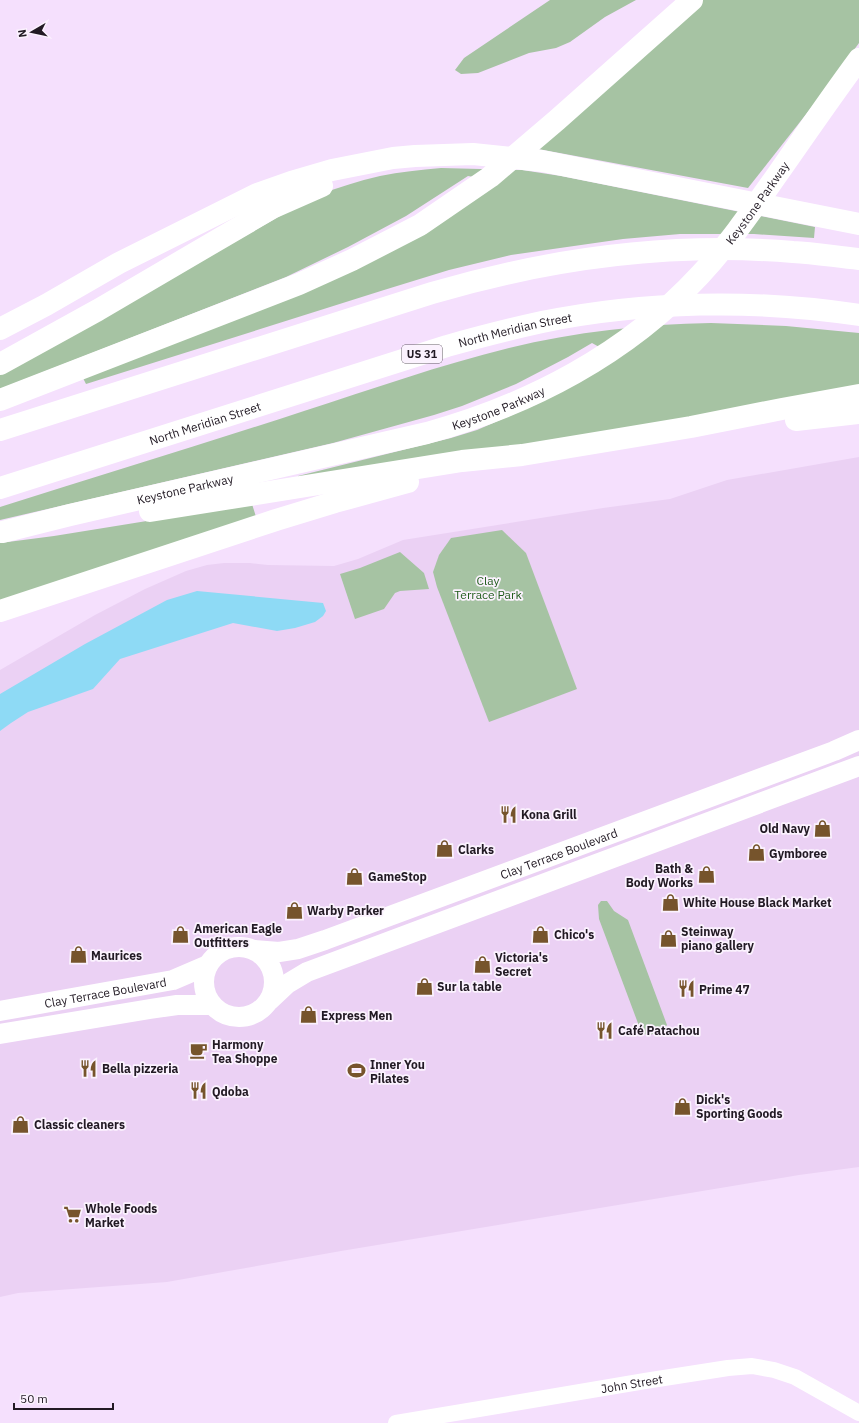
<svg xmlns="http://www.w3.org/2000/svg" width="859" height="1423" font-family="'IBM Plex Sans',sans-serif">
  <rect width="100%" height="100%" fill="#f5e0fd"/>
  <path fill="#ebd1f4" d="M859 457V1167L799 1175 341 1251 167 1282 18 1293 0 1297V670L95 615 145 589 186 571 207 565 224 563H250L268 565 334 566 358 559 403 540 603 508 670 499 727 480Z"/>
  <g fill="#a6c3a3">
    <path d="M550 0H636L605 17 570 42 556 48 529 53 478 73 461 74 455 70 464 58Z"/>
    <path d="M703 0H859V43L822 94 748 188 538 149Z"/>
    <path d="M441 168 522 170 561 176 815 227 814 238 754 234H680L623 239 511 255 449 270 384 290 86 384 83 378 498 181 468 176 406 216 348 247 286 277 0 389V375L317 195C338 188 358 181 380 176 400 172 420 170 441 168Z"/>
    <path d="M711 323 786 326 859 333V390L299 481 298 476 451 438 477 430 512 415 537 404 617 357 592 343 568 357 516 384 462 406 434 415 333 443 0 520V507C102 475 203 444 304 411 372 389 440 365 509 348 575 332 644 324 711 323Z"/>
    <path d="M252 504 257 520 0 601V543L54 536Z"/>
    <path d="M502 530 526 553 577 689 489 722 437 587 433 572 439 555 451 538Z"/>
    <path d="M400 552 424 573 429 589 400 591 395 593 384 609 355 619 340 574 360 568Z"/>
    <path d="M601 901H607L614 911 628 920 667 1025C661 1033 652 1036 642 1034L599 919 598 905Z"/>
  </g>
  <path fill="#8edaf5" d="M197 591 323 603 326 611 323 616 315 622 295 628 277 631 233 623 120 659 93 689 28 712 11 723 0 731V694L85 644 167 600Z"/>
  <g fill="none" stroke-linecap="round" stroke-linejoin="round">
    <path stroke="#fff" stroke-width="16" id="s1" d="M396 1423 645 1381 728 1368 752 1366 774 1370 795 1377 859 1413"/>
    <g stroke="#fff" stroke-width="20">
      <circle cx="239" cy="982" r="35"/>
      <path id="s2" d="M254 950 279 952 298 949 325 940 834 751 859 740"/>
      <path d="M270 1000 287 984 307 972 859 766"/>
      <path id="s3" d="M0 1011 173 980 208 965"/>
      <path d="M0 1034 150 1009 177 1005H211"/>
    </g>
    <g stroke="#fff" stroke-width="22">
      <path d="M0 329 46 305 119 263 257 194 291 182 332 170 393 158 415 156 473 154 542 161 859 224"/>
      <path d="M0 364 98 310 272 208 322 186"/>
      <path d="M0 400 299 284 352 260 420 225 490 177 557 120 692 0"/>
      <path d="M796 420 859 413"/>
      <path d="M0 430 432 293C548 259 671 242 793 252 815 253 837 257 859 259"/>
      <path id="s4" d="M0 488 447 346C479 337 510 329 542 322 645 301 755 299 859 315"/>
      <path d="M150 511 462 461 522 455 619 439 691 427 782 409 859 395"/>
      <path id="s5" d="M2 532 70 515 427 433C529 405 627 354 700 275 729 244 753 209 777 175 804 136 831 97 859 59"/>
      <path d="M0 611 276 520 335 502 408 482"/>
    </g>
  </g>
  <defs>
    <symbol id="restaurant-bare" viewBox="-9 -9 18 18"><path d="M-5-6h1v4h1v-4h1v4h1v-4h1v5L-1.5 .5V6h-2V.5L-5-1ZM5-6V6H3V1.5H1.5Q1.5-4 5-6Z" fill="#76542c" stroke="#fbf2fe" stroke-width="2.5" paint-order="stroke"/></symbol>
    <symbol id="shop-bare" viewBox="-9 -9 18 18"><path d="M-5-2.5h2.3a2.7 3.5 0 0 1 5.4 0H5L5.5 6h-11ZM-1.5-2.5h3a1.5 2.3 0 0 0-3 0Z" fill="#76542c" stroke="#fbf2fe" stroke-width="2.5" paint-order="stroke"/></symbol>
    <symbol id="cafe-bare" viewBox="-9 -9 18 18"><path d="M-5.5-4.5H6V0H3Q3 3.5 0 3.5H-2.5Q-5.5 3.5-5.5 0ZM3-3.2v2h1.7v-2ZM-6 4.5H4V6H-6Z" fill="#76542c" stroke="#fbf2fe" stroke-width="2.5" paint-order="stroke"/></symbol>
    <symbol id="stadium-bare" viewBox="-9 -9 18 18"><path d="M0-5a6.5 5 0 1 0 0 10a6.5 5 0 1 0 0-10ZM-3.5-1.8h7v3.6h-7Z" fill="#76542c" stroke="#fbf2fe" stroke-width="2.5" paint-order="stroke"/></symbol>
    <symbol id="supermarket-bare" viewBox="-9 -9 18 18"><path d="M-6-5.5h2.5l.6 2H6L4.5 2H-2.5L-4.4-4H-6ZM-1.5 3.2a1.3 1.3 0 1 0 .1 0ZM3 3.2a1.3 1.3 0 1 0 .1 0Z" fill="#76542c" stroke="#fbf2fe" stroke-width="2.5" paint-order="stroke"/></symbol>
  </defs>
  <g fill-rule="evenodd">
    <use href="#restaurant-bare" x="496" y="802" width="25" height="25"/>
    <use href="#shop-bare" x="810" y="816" width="25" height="25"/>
    <use href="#shop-bare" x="432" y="836" width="25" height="25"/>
    <use href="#shop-bare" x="744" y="840" width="25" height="25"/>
    <use href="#shop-bare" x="694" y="862" width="25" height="25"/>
    <use href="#shop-bare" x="342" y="864" width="25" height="25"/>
    <use href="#shop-bare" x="658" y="890" width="25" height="25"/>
    <use href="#shop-bare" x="282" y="898" width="25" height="25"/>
    <use href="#shop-bare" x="528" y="922" width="25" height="25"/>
    <use href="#shop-bare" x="168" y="922" width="25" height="25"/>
    <use href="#shop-bare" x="656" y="926" width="25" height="25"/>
    <use href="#shop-bare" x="66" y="942" width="25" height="25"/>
    <use href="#shop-bare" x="470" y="952" width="25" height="25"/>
    <use href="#shop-bare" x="412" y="974" width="25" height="25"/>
    <use href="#restaurant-bare" x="674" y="976" width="25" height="25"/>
    <use href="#shop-bare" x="296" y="1002" width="25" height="25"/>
    <use href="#restaurant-bare" x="592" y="1018" width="25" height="25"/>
    <use href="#cafe-bare" x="186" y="1038" width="25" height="25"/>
    <use href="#restaurant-bare" x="76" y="1056" width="25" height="25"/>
    <use href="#stadium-bare" x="344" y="1058" width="25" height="25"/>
    <use href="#restaurant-bare" x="186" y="1078" width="25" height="25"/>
    <use href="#shop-bare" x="670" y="1094" width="25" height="25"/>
    <use href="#shop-bare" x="8" y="1112" width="25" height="25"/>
    <use href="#supermarket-bare" x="60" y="1202" width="25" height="25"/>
  </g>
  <g text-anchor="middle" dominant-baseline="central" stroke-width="3.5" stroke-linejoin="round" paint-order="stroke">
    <rect fill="#fbf2fe" stroke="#635b65" stroke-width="1" x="402" y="345" width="40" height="18" rx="3"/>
    <g font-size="11" font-weight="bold" fill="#221a24">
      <text x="422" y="354">US 31</text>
    </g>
    <g font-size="12" fill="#221a24" stroke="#fbf2fe">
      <text stroke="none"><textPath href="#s5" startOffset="848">Keystone Parkway</textPath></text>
      <text stroke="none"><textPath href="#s4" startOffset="539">North Meridian Street</textPath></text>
      <text stroke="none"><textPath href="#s5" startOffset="512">Keystone Parkway</textPath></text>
      <text stroke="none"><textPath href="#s4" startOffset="215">North Meridian Street</textPath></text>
      <text stroke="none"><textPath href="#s5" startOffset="188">Keystone Parkway</textPath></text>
      <text stroke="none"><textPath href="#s2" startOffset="322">Clay Terrace Boulevard</textPath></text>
      <text stroke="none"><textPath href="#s3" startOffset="107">Clay Terrace Boulevard</textPath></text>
      <text stroke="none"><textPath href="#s1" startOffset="239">John Street</textPath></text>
    </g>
    <g font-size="12" fill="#205c1b" stroke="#fbf2fe">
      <text x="488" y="580">Clay<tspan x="488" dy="14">Terrace Park</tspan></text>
    </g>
    <g font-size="12" font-weight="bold" fill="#221a24" stroke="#fbf2fe" text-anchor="start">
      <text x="521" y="814">Kona Grill</text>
      <text x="810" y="828" text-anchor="end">Old Navy</text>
      <text x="458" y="849">Clarks</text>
      <text x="769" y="853">Gymboree</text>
      <text x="693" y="868" text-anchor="end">Bath &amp;<tspan x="693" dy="14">Body Works</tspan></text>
      <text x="368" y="876">GameStop</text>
      <text x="683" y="902">White House Black Market</text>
      <text x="307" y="910">Warby Parker</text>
      <text x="194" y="928">American Eagle<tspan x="194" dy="14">Outfitters</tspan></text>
      <text x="681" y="931">Steinway<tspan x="681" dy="14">piano gallery</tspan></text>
      <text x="554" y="934">Chico's</text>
      <text x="91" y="955">Maurices</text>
      <text x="495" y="957">Victoria's<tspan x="495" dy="14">Secret</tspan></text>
      <text x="437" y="986">Sur la table</text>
      <text x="699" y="989">Prime 47</text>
      <text x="321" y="1015">Express Men</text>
      <text x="618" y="1030">Café Patachou</text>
      <text x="212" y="1044">Harmony<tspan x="212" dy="14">Tea Shoppe</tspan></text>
      <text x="370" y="1064">Inner You<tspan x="370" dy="14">Pilates</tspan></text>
      <text x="102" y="1068">Bella pizzeria</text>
      <text x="212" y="1091">Qdoba</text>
      <text x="696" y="1099">Dick's<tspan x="696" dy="14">Sporting Goods</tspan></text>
      <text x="34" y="1124">Classic cleaners</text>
      <text x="85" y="1208">Whole Foods<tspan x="85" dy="14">Market</tspan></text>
    </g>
  </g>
  <g transform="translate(32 32) rotate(261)" stroke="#fbf2fe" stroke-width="3" paint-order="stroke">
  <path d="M0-3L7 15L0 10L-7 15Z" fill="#221a24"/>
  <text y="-6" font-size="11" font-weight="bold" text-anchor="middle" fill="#221a24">N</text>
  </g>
  <path d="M14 1403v6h99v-6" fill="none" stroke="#221a24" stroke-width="2"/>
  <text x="20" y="1403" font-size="12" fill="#221a24" stroke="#fbf2fe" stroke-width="3" paint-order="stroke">50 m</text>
</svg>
